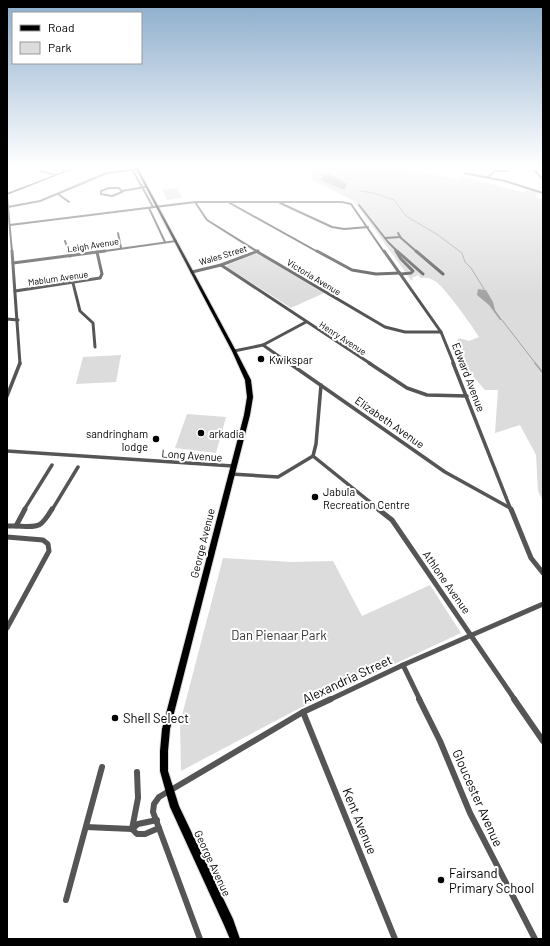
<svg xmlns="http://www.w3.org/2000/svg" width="550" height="946" font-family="Barlow,sans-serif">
  <rect width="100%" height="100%" fill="#fff"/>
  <g fill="#dcdcdc">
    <path d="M313 165H368L416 171 460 180 462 177 523 192 531 190 538 192 535 197 543 200V501L538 491 536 455 520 425 495 433 498 390H485L471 374 457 341 459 338 469 341 479 337C473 327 443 285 435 281 430 278 427 277 421 278L418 275 412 278 413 280H411L354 201 311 179Z"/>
    <path d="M177 188 182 198 167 200 162 189Z"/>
    <path d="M255 254H258L324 293 291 308 227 267V265Z"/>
    <path d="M121 355 116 382 76 384 83 357Z"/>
    <path d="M187 414 226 417 216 453 175 448Z"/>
    <path d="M223 558 292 562 333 561 362 616 430 585 461 633 300 708 181 771 180 723Z"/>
  </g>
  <g fill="#a3a3a3">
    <path d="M329 174 347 184 344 190 321 180 324 175Z"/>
    <path d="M478 289 486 290 493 302 495 310 502 320H500L489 305 477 295Z"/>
  </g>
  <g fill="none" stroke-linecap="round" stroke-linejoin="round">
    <g stroke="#a3a3a3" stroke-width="1">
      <path d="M298 165 309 171 324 175"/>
      <path d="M360 191 374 193 394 200 406 216 438 235 462 253 465 262 471 268 484 289"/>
      <path d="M502 320 536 364"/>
    </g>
    <path stroke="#a3a3a3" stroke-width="1.5" d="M535 363 543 373"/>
    <defs>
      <path id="primary" d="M134 165H136L236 351 251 380 253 397 250 415 170 729 168 751V771L179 806 233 919 240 939H230L224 925 170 807 160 771V751L162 729 244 415 247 397 245 380 232 351Z"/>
    </defs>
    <use href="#primary" stroke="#dbdbdb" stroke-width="2"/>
    <g stroke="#555" stroke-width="2">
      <path d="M130 165 153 207"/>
      <path d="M534 170 543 179"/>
      <path d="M41 171 55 175"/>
      <path d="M464 173 505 181 543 193"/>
      <path d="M488 177 495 171H508"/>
      <path d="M109 188H119L122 192 112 196 101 194V191Z"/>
      <path d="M122 191 145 187"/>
      <path d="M58 194 69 202"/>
      <path d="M7 195 12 252"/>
      <path d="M195 202 207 220 258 252"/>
      <path d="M228 202 318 252"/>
      <path d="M280 203 332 227 344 229 368 227"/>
      <path d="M359 205 388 242 398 252"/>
      <path d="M8 207 40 201 107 173 138 169"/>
      <path d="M149 208 165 242"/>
      <path d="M10 225 195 202H342L351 204 384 252"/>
      <path d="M118 233 121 248"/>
      <path d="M398 233 401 238 417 252"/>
      <path d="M385 238 400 237"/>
      <path d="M65 241 69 252"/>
      <path d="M395 249 397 252"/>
      <path d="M98 252 176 241"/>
      <path d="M257 252 258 251"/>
    </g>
    <g stroke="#555" stroke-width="3">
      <path d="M12 251 20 364"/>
      <path d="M68 251 70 256"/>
      <path d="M256 251 385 327 405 332H441"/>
      <path d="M317 251 352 270 376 274 400 273"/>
      <path d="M384 251 441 332 454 364"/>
      <path d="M396 251 401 259 413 271 411 273 401 274"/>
      <path d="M397 251 423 274"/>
      <path d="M416 251 443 274"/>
      <path d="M13 263 105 251"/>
      <path d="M221 265 371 364"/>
      <path d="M192 272 221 265 258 251"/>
      <path d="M73 283 80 311 93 323 95 347"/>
      <path d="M15 291 100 278 102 274 97 252"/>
      <path d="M7 319 18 320"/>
      <path d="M263 345 290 364"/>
      <path d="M234 351 263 345 306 322"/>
    </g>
    <g stroke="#555" stroke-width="3.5">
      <path d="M289 363 445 472 510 508"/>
      <path d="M369 363 407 388 427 395 467 396"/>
      <path d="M453 363 511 510"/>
      <path d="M7 396 20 363"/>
      <path d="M7 451 233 466"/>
      <path d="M313 456 380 510"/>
      <path d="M231 474 278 477 313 456 316 444 321 385"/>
      <path d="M24 510 52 465"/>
      <path d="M52 510 78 467"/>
    </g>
    <g stroke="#555" stroke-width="5">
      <path d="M378 509 392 520 515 700"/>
      <path d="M511 509 531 558 543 573"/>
      <path d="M7 526H16L25 509"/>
      <path d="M16 526C39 527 40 529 52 509"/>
      <path d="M7 537 43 540 48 544 49 551 7 628"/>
      <path d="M403 665 420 700"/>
      <path d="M329 700 403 665 543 604"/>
    </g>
    <g stroke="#555" stroke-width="6">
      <path d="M419 699 440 741 470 813 535 939"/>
      <path d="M514 699 543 741"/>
      <path d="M303 712 395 939"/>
      <path d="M86 827 132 829 138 824 157 820"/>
      <path d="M132 829 138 798 137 772"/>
      <path d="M132 829 137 834H145L159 828"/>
      <path d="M66 900 102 767"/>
      <path d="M200 939 153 812 154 804 159 797 303 712 331 699"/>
    </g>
    <path fill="#222" fill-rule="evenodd" d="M81 165H83L7 195V193Z"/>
    <use href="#primary" fill="#000" fill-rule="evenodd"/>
  </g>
  <linearGradient id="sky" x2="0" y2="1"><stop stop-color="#8cadcc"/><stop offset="0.56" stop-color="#fff"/><stop offset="1" stop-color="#fff" stop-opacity="0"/></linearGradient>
  <rect width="550" height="297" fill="url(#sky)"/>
  <g fill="#000" stroke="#fff" stroke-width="1.5">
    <circle cx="261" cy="359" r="4"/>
    <circle cx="201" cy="433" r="4"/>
    <circle cx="156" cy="439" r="4"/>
    <circle cx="315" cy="497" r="4"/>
    <circle cx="115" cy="718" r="4"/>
    <circle cx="441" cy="880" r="4"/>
  </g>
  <g text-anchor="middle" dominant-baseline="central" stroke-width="4" stroke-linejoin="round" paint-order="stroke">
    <g font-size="9" fill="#000" stroke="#fff">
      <text transform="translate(93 245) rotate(-9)">Leigh Avenue</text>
      <text transform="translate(223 255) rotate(-17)">Wales Street</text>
      <text transform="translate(314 277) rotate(31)">Victoria Avenue</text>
      <text transform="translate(58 278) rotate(-8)">Mablum Avenue</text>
      <text transform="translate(343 338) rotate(33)">Henry Avenue</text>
    </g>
    <g font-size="11" fill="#000" stroke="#fff" text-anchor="start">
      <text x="269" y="359">Kwikspar</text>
      <text x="148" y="433" text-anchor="end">sandringham<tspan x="148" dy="13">lodge</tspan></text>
      <text x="209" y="433">arkadia</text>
      <text x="323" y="491">Jabula<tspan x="323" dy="13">Recreation Centre</tspan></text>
    </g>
    <g font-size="11" fill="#000" stroke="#fff">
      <text transform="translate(469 377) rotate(69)">Edward Avenue</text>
      <text transform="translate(390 422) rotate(35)">Elizabeth Avenue</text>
      <text transform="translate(192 455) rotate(4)">Long Avenue</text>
      <text transform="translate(202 543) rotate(-76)">George Avenue</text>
      <text transform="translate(447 582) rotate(55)">Athlone Avenue</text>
      <text transform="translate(213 863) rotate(65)">George Avenue</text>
    </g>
    <g font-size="13" fill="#333" stroke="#fff">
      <text x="279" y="635">Dan Pienaar Park</text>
    </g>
    <g font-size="13" fill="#000" stroke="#fff">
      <text transform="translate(347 679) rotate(-25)">Alexandria Street</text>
      <text transform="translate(478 798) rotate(66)">Gloucester Avenue</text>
      <text transform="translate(360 821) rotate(68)">Kent Avenue</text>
    </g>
    <g font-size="13" fill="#000" stroke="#fff" text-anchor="start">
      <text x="123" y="718">Shell Select</text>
      <text x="449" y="873">Fairsand<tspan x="449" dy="15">Primary School</tspan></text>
    </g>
  </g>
  <rect width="550" height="946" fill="none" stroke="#000000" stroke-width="16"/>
  <rect x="12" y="12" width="130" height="52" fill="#ffffff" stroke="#999999"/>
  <rect x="20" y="25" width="20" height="6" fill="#000000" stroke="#999999"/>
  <text x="48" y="32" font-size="12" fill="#000000">Road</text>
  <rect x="20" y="42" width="20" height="12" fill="#dcdcdc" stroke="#999999"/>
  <text x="48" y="52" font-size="12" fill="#000000">Park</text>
</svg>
